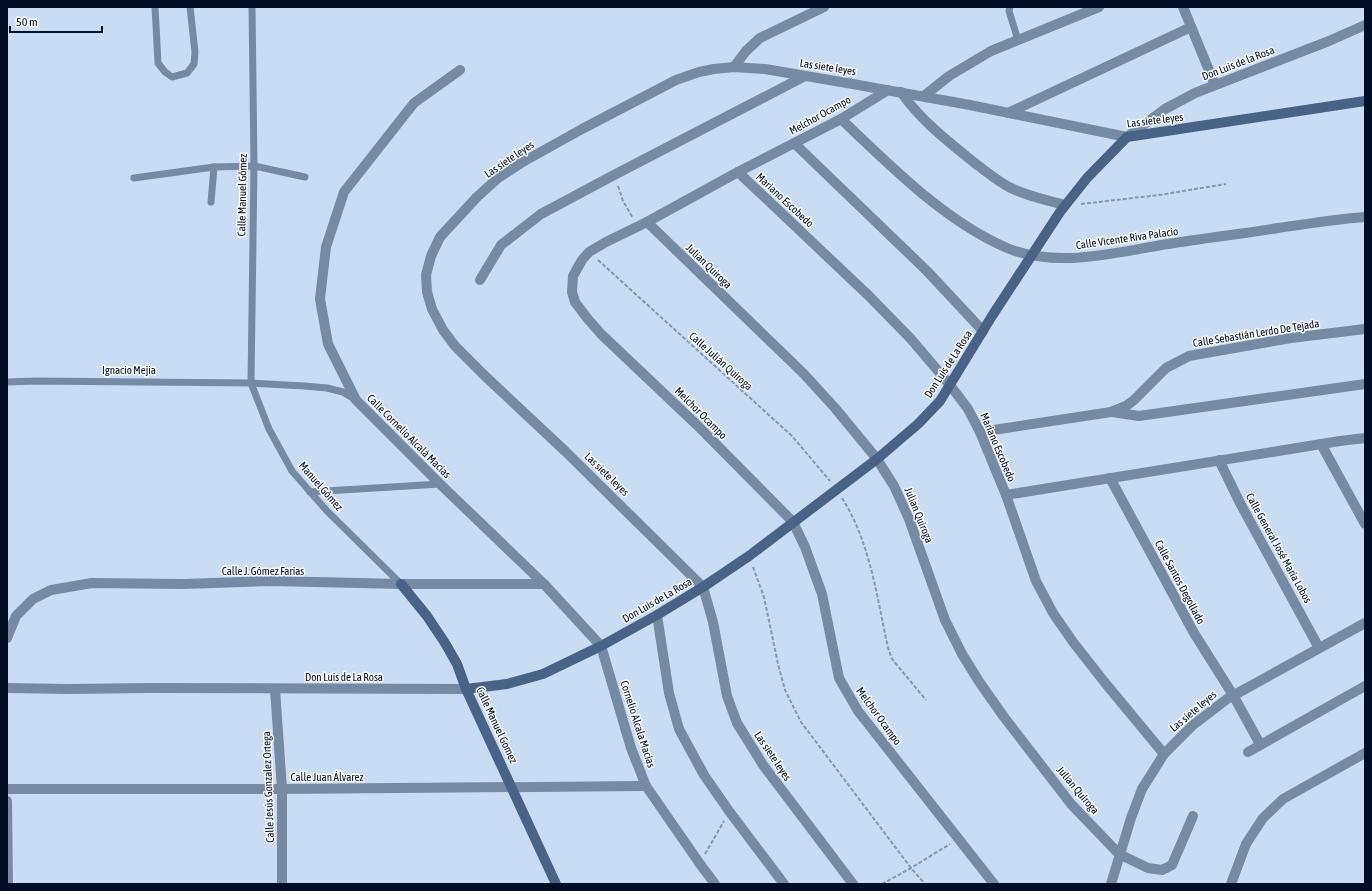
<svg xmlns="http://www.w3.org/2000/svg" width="1372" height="891" font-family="'Asap Condensed',sans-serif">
  <rect width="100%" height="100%" fill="#cadcf4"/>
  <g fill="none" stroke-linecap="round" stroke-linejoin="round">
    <g stroke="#8797ae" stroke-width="2" stroke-dasharray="4 2" stroke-linecap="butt">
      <path d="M618 186 623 201 633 218"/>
      <path d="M1081 204 1159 195 1226 184"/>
      <path d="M598 260 792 436 830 481"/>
      <path d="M842 498C870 542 877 597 888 648L892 659 926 700"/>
      <path d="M753 567 764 597 778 664 785 690 801 722 911 868 925 884"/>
      <path d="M705 854 724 821"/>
      <path d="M882 884 911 868 950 844"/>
    </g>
    <g stroke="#778aa3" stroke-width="7">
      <path d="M155 7 158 63 165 72 172 77 187 73 194 64 195 52 190 7"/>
      <path d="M252 7 254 166 251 383 269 429 292 471 327 511 401 584"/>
      <path d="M1010 7 1009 11 1018 40"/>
      <path d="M134 178 214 167 254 166 305 177"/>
      <path d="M211 202 214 167"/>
      <path d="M7 382 36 381 251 383 304 386 327 388 343 392 356 400"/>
      <path d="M310 492 440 484"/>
    </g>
    <g stroke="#778aa3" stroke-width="10">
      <path d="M1183 7 1215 85"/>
      <path d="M734 67 746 51 760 38 824 7"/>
      <path d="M460 70 414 103 344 192 326 247 320 299 328 344 356 400 440 484 544 584 601 646 631 748 646 786 700 864 715 884"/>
      <path d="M888 90 841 119 738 172 647 222 606 242 589 252 582 260 573 276 572 292 575 302 587 318 601 334 697 425 793 522 805 547 822 594 839 678 858 711 994 884"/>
      <path d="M901 92C920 120 950 143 976 164 987 172 998 181 1009 187 1026 196 1046 200 1065 205"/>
      <path d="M924 96 949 76 991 51 1099 7"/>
      <path d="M1008 113 1191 27"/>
      <path d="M841 119C891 166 944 221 1007 248 1058 269 1116 252 1168 244 1205 238 1241 234 1278 228 1307 224 1336 219 1365 217"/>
      <path d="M794 143 927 271 983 331"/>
      <path d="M738 172 869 296 911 339 950 385 968 409 980 432 1006 495 1036 581 1053 613 1073 642 1106 684 1164 754"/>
      <path d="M647 222 804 374 835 408 877 459 894 486 909 519 945 620 962 654 980 683 1004 717 1071 804 1119 854 1148 868 1162 870 1172 865 1193 816"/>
      <path d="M480 280 501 245 541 214 614 175 805 76"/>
      <path d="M1112 412 1139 416 1365 384"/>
      <path d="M980 432 1111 412 1126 406 1134 400 1166 368 1189 356 1291 338 1365 329"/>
      <path d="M1321 444 1365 524"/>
      <path d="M1219 460 1240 503 1319 648"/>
      <path d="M1110 478 1194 633 1233 695 1260 744"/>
      <path d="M1006 495 1340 441 1365 438"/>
      <path d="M657 615 669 693 679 729 704 775 729 811 784 884"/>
      <path d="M7 638 16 616 33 599 51 590 92 583 184 584 271 581 401 584H544"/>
      <path d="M7 688 69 689 150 688 466 689"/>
      <path d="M275 689 282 789V884"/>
      <path d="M1248 752 1365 686"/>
      <path d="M7 789H282L646 786"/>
      <path d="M7 801 8 884"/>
      <path d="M853 884 763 765 737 723 727 696 713 622 703 587 565 451 485 376 455 346 443 330 432 309 427 292 426 275 431 256 440 237 477 197 498 178 521 163 582 129 676 80 699 72 714 69 734 67 765 69 847 83 970 105 1127 137 1165 109 1195 93 1329 41 1365 25"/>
      <path d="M1111 884 1131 818 1142 789 1164 754 1193 725 1227 699 1365 623"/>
      <path d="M1231 884 1246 844 1263 818 1283 799 1365 753"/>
    </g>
    <g stroke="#486387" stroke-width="10">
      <path d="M401 584 427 616 445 643 457 664 466 689 556 884"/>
      <path d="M466 689 507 684 543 674 601 646 657 615 703 587 749 556 877 459 918 424 940 401 992 316 1060 212 1087 178 1127 137 1365 101"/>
    </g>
  </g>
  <g text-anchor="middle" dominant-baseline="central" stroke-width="3" stroke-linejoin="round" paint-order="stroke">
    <g font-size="11" fill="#010d22" stroke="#fbfbfb">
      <text transform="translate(1238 63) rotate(-21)">Don Luis de la Rosa</text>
      <text transform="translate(828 67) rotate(9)">Las siete leyes</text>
      <text transform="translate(820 115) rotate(-29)">Melchor Ocampo</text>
      <text transform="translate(1155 120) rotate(-7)">Las siete leyes</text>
      <text transform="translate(509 159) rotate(-34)">Las siete leyes</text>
      <text transform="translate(242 195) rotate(-89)">Calle Manuel Gómez</text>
      <text transform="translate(785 200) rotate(43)">Mariano Escobedo</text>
      <text transform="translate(1127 238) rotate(-8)">Calle Vicente Riva Palacio</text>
      <text transform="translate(709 266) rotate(44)">Julian Quiroga</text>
      <text transform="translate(1256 333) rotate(-9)">Calle Sebastián Lerdo De Tejada</text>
      <text transform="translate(721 361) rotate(42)">Calle Julián Quiroga</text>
      <text transform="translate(948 364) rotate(-57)">Don Luis de La Rosa</text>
      <text x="129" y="370">Ignacio Mejia</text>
      <text transform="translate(701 413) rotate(45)">Melchor Ocampo</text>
      <text transform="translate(409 436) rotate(45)">Calle Cornelio Alcalá Macías</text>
      <text transform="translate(998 447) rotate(67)">Mariano Escobedo</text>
      <text transform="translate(607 474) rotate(44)">Las siete leyes</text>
      <text transform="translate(321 486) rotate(49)">Manuel Gómez</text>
      <text transform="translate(919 515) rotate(68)">Julian Quiroga</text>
      <text transform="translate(1279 548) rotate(61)">Calle General José María Lobos</text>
      <text x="263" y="571">Calle J. Gómez Farias</text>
      <text transform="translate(1180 582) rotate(62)">Calle Santos Degollado</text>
      <text transform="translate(657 600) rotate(-30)">Don Luis de La Rosa</text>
      <text x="344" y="677">Don Luis de La Rosa</text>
      <text transform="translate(1193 711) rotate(-40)">Las siete leyes</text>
      <text transform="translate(879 716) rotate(54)">Melchor Ocampo</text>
      <text transform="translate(638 724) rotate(72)">Cornelio Alcala Macías</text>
      <text transform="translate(497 725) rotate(65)">Calle Manuel Gomez</text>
      <text transform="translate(773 756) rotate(56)">Las siete leyes</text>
      <text x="327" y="777">Calle Juan Álvarez</text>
      <text transform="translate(268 787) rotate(-92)">Calle Jesús Gonzalez Ortega</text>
      <text transform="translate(1078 790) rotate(50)">Julian Quiroga</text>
    </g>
  </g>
  <rect width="1372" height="891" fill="none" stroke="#010d22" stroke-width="16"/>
  <path d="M10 26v6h92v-6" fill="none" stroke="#010d22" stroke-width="2"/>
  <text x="16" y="26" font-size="12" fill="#010d22" stroke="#fbfbfb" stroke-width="3" paint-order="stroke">50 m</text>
</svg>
